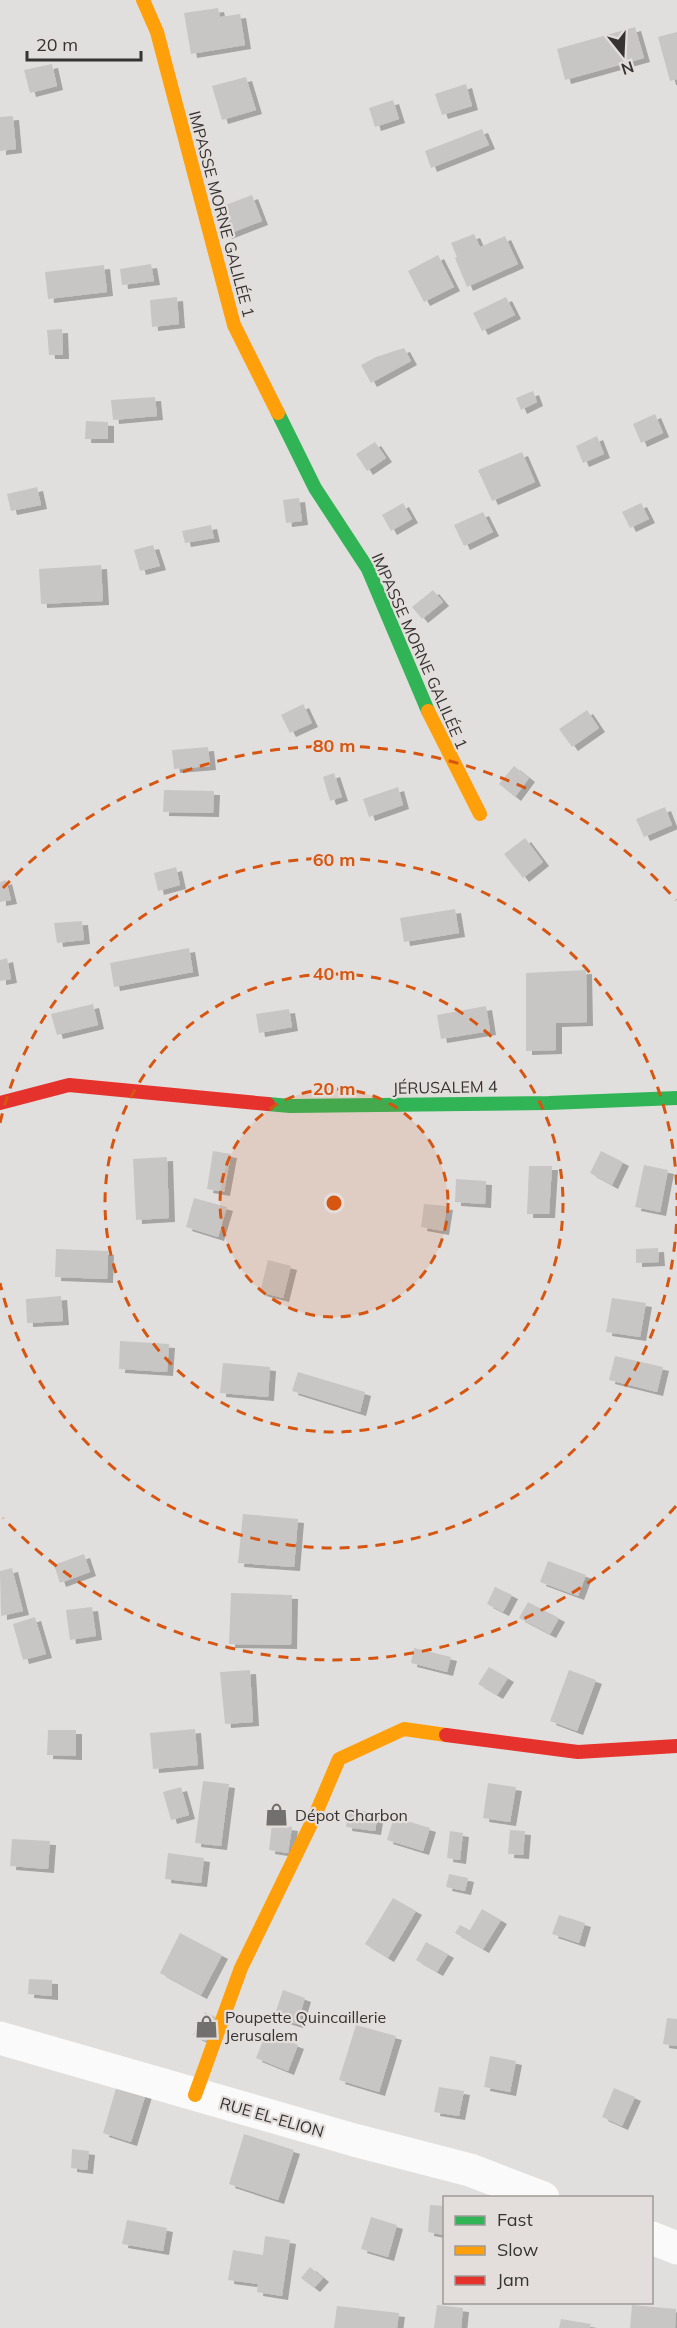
<svg xmlns="http://www.w3.org/2000/svg" width="677" height="2328" font-family="Mulish,sans-serif">
  <defs>
    <filter id="shadow"><feDropShadow dx="6" dy="4" stdDeviation="0" flood-color="#0004"/></filter>
  </defs>
  <rect width="100%" height="100%" fill="#e1dfdd"/>
  <g fill="#c8c6c4" filter="url(#shadow)">
    <path d="M218 8 220 17 240 14 245 45 191 54 184 13Z"/>
    <path d="M635 27 644 58 565 80 557 49Z"/>
    <path d="M677 32V79L670 81 658 37Z"/>
    <path d="M52 64 57 86 30 93 24 70Z"/>
    <path d="M246 77 256 110 222 120 212 86Z"/>
    <path d="M466 84 472 106 442 115 435 94Z"/>
    <path d="M393 100 399 119 375 127 369 108Z"/>
    <path d="M13 116 16 149 0 151V117Z"/>
    <path d="M482 129 489 145 431 168 425 151Z"/>
    <path d="M252 195 262 221 226 235 215 209Z"/>
    <path d="M474 234 480 247 505 236 518 264 467 287 455 258 457 257 451 243Z"/>
    <path d="M438 255 454 287 424 302 408 271Z"/>
    <path d="M151 264 154 281 122 285 120 269Z"/>
    <path d="M104 265 107 292 48 299 45 272Z"/>
    <path d="M177 297 179 324 152 327 150 300Z"/>
    <path d="M506 297 515 315 482 331 473 313Z"/>
    <path d="M62 329 63 355H49L47 330Z"/>
    <path d="M404 348 411 361 371 383 361 365 376 357Z"/>
    <path d="M533 391 537 402 521 410 516 398Z"/>
    <path d="M155 397 157 416 113 420 111 400Z"/>
    <path d="M655 414 663 433 641 443 633 424Z"/>
    <path d="M86 421 108 422V439H85Z"/>
    <path d="M597 436 604 454 583 463 576 446Z"/>
    <path d="M375 442 386 458 367 471 356 454Z"/>
    <path d="M522 452 535 482 492 501 478 470Z"/>
    <path d="M37 487 41 505 11 511 7 494Z"/>
    <path d="M299 498 302 521 286 523 283 500Z"/>
    <path d="M403 503 412 519 391 531 382 515Z"/>
    <path d="M641 503 649 519 630 528 622 512Z"/>
    <path d="M483 512 493 532 464 546 454 525Z"/>
    <path d="M211 525 214 538 185 543 182 531Z"/>
    <path d="M153 545 160 566 140 571 134 550Z"/>
    <path d="M101 565 103 601 41 604 39 569Z"/>
    <path d="M433 590 443 602 422 619 412 607Z"/>
    <path d="M303 704 312 723 290 733 281 715Z"/>
    <path d="M587 710 599 728 572 747 559 729Z"/>
    <path d="M208 747 210 766 174 769 172 750Z"/>
    <path d="M514 766 529 778 515 797 499 784Z"/>
    <path d="M334 773 342 797 330 801 323 777Z"/>
    <path d="M398 787 403 805 369 817 363 799Z"/>
    <path d="M164 790 214 791 213 813 163 812Z"/>
    <path d="M665 807 672 825 644 837 636 819Z"/>
    <path d="M525 838 543 862 523 878 504 854Z"/>
    <path d="M176 867 180 885 158 891 154 873Z"/>
    <path d="M6 880 11 900 0 902V882Z"/>
    <path d="M455 909 459 933 404 942 400 918Z"/>
    <path d="M82 921 84 940 57 943 54 923Z"/>
    <path d="M189 948 193 972 114 987 110 963Z"/>
    <path d="M7 958 11 979 0 981V960Z"/>
    <path d="M586 970 587 1022 556 1023V1050L526 1051V973Z"/>
    <path d="M93 1004 98 1025 57 1035 51 1014Z"/>
    <path d="M486 1006 490 1031 441 1039 437 1015Z"/>
    <path d="M289 1009 292 1027 259 1033 256 1014Z"/>
    <path d="M213 1151 231 1154 224 1192 207 1189Z"/>
    <path d="M601 1151 623 1162 612 1185 590 1173Z"/>
    <path d="M167 1157 169 1218 136 1220 133 1159Z"/>
    <path d="M644 1165 668 1170 660 1212 635 1207Z"/>
    <path d="M529 1166H552L549 1214H527Z"/>
    <path d="M456 1179 486 1181 485 1204 455 1202Z"/>
    <path d="M194 1198 227 1207 218 1237 186 1227Z"/>
    <path d="M424 1204 447 1206 443 1231 421 1227Z"/>
    <path d="M658 1248 659 1262 636 1263V1249Z"/>
    <path d="M56 1249 108 1251 107 1279 55 1277Z"/>
    <path d="M268 1260 291 1266 283 1298 260 1292Z"/>
    <path d="M61 1296 63 1321 27 1323 26 1299Z"/>
    <path d="M612 1298 646 1303 640 1337 606 1332Z"/>
    <path d="M120 1341 169 1344 167 1372 119 1369Z"/>
    <path d="M615 1356 663 1367 657 1392 609 1380Z"/>
    <path d="M223 1363 270 1367 268 1397 220 1393Z"/>
    <path d="M298 1372 365 1392 360 1412 292 1391Z"/>
    <path d="M243 1514 298 1519 294 1567 238 1563Z"/>
    <path d="M84 1554 90 1572 60 1583 54 1565Z"/>
    <path d="M548 1561 586 1575 578 1596 540 1582Z"/>
    <path d="M12 1568 23 1611 1 1616 0 1571Z"/>
    <path d="M495 1587 512 1595 503 1612 487 1604Z"/>
    <path d="M231 1593 292 1595 291 1645 229 1644Z"/>
    <path d="M528 1602 559 1618 550 1634 519 1618Z"/>
    <path d="M92 1607 96 1636 70 1640 66 1610Z"/>
    <path d="M35 1617 46 1654 23 1660 13 1624Z"/>
    <path d="M414 1648 451 1657 447 1672 411 1663Z"/>
    <path d="M489 1667 508 1678 497 1695 478 1684Z"/>
    <path d="M250 1670 253 1722 225 1724 220 1672Z"/>
    <path d="M569 1670 596 1680 577 1731 550 1721Z"/>
    <path d="M195 1729 198 1765 153 1769 150 1733Z"/>
    <path d="M48 1730H76V1756L47 1755Z"/>
    <path d="M203 1781 229 1784 221 1846 195 1843Z"/>
    <path d="M488 1783 516 1787 510 1822 483 1818Z"/>
    <path d="M181 1787 189 1815 171 1820 163 1792Z"/>
    <path d="M349 1809 378 1813 375 1831 346 1827Z"/>
    <path d="M394 1817 430 1828 423 1851 387 1840Z"/>
    <path d="M272 1824 292 1827 288 1853 269 1850Z"/>
    <path d="M510 1830 525 1831 523 1855 508 1854Z"/>
    <path d="M450 1831 463 1833 460 1860 447 1858Z"/>
    <path d="M12 1839 50 1841 48 1869 10 1866Z"/>
    <path d="M168 1853 204 1858 201 1883 165 1879Z"/>
    <path d="M449 1874 468 1878 465 1891 446 1887Z"/>
    <path d="M393 1898 416 1911 388 1958 365 1944Z"/>
    <path d="M482 1909 501 1920 483 1949 455 1933 460 1925 470 1930Z"/>
    <path d="M559 1915 585 1923 579 1943 552 1934Z"/>
    <path d="M180 1933 222 1955 201 1995 160 1973Z"/>
    <path d="M426 1942 448 1954 437 1972 416 1960Z"/>
    <path d="M29 1979 52 1980V1996L28 1994Z"/>
    <path d="M283 1990 305 1998 297 2024 274 2017Z"/>
    <path d="M205 2012 218 2018 206 2041 193 2035Z"/>
    <path d="M667 2018 677 2019V2046L663 2044Z"/>
    <path d="M356 2025 396 2036 379 2092 339 2080Z"/>
    <path d="M266 2033 298 2045 288 2071 256 2058Z"/>
    <path d="M490 2056 516 2061 510 2092 484 2087Z"/>
    <path d="M119 2078 148 2087 131 2142 103 2133Z"/>
    <path d="M439 2087 464 2091 459 2116 434 2112Z"/>
    <path d="M614 2088 635 2097 622 2126 602 2117Z"/>
    <path d="M244 2134 294 2150 278 2200 229 2184Z"/>
    <path d="M72 2149 89 2151 87 2170 71 2168Z"/>
    <path d="M430 2205 444 2206V2235L428 2232Z"/>
    <path d="M371 2217 397 2225 388 2257 361 2249Z"/>
    <path d="M127 2220 167 2228 163 2251 122 2244Z"/>
    <path d="M265 2236 290 2240 282 2296 257 2292 258 2284 228 2280 233 2250 263 2255Z"/>
    <path d="M310 2267 323 2278 314 2288 301 2278Z"/>
    <path d="M437 2305 463 2308 461 2328H434Z"/>
    <path d="M632 2305 676 2309 675 2328H630Z"/>
    <path d="M337 2306 399 2313 397 2328H334Z"/>
    <path d="M561 2319 591 2324 590 2328H559Z"/>
  </g>
  <g fill="none" stroke-linecap="round" stroke-linejoin="round">
    <g stroke="#fafafa" stroke-width="33">
      <path d="M0 2038 354 2140 470 2170 543 2198"/>
      <path d="M652 2238 677 2248"/>
    </g>
    <g stroke="#30b455" stroke-width="14">
      <path d="M278 413 315 488 368 569 428 711"/>
      <path d="M268 1104 290 1106 549 1103 677 1098"/>
    </g>
    <g stroke="#ff9f0a" stroke-width="14">
      <path d="M143 0 157 32 234 325 278 413"/>
      <path d="M428 711 480 814"/>
      <path d="M195 2095 241 1968 313 1820 339 1759 404 1729 446 1735"/>
    </g>
    <g stroke="#e5322d" stroke-width="14">
      <path d="M0 1103 69 1085 268 1104"/>
      <path d="M446 1735 578 1752 677 1746"/>
    </g>
  </g>
  <circle cx="334" cy="1203" r="114" fill="#d65510" fill-opacity=".12"/>
  <g fill="none" stroke="#d65510" stroke-width="3" stroke-dasharray="10 8">
    <circle cx="334" cy="1203" r="114"/>
    <circle cx="334" cy="1203" r="229"/>
    <path d="M677 1206A343 343 0 0 1 0 1283M0 1123A343 343 0 0 1 677 1200"/>
    <path d="M676 1506A457 457 0 0 1 3 1518M3 888A457 457 0 0 1 676 900"/>
  </g>
  <defs>
    <symbol id="shop-bare" viewBox="-9 -9 18 18"><path d="M-5-2.5h2.3a2.7 3.5 0 0 1 5.4 0H5L5.5 6h-11ZM-1.5-2.5h3a1.5 2.3 0 0 0-3 0Z" fill="#72706e" stroke="#e3dedb" stroke-width="2.5" paint-order="stroke"/></symbol>
  </defs>
  <g fill-rule="evenodd">
    <use href="#shop-bare" x="260" y="1798" width="33" height="33"/>
    <use href="#shop-bare" x="190" y="2010" width="33" height="33"/>
  </g>
  <g text-anchor="middle" dominant-baseline="central" stroke-width="4.5" stroke-linejoin="round" paint-order="stroke">
    <g font-size="16" fill="#363433" stroke="#e3dedb">
      <text transform="translate(222 214) rotate(75)">IMPASSE MORNE GALILÉE 1</text>
      <text transform="translate(420 651) rotate(66)">IMPASSE MORNE GALILÉE 1</text>
      <text transform="translate(445 1087) rotate(-1)">JÉRUSALEM 4</text>
      <text transform="translate(272 2117) rotate(16)">RUE EL-ELION</text>
    </g>
    <g font-size="16" fill="#363433" stroke="#e3dedb" text-anchor="start">
      <text x="295" y="1815">Dépot Charbon</text>
      <text x="225" y="2017">Poupette Quincaillerie<tspan x="225" dy="18">Jerusalem</tspan></text>
    </g>
  </g>
  <circle cx="334" cy="1203" r="9" fill="#d65510" stroke="#e3dedb" stroke-width="3"/>
  <g font-size="18" text-anchor="middle" font-weight="bold" fill="#d65510" stroke="#e3dedb" stroke-width="4.5" stroke-linejoin="round" paint-order="stroke">
    <text x="334" y="752">80 m</text>
    <text x="334" y="866">60 m</text>
    <text x="334" y="980">40 m</text>
    <text x="334" y="1095">20 m</text>
  </g>
  <rect x="443" y="2196" width="210" height="108" fill="#e3dedb" stroke="#9e9a98" stroke-width="1.5"/>
  <rect x="455" y="2216" width="30" height="9" fill="#30b455" stroke="#9e9a98" stroke-width="1.5"/>
  <text x="497" y="2226" font-size="18" fill="#363433">Fast</text>
  <rect x="455" y="2246" width="30" height="9" fill="#ff9f0a" stroke="#9e9a98" stroke-width="1.5"/>
  <text x="497" y="2256" font-size="18" fill="#363433">Slow</text>
  <rect x="455" y="2276" width="30" height="9" fill="#e5322d" stroke="#9e9a98" stroke-width="1.5"/>
  <text x="497" y="2286" font-size="18" fill="#363433">Jam</text>
  <g transform="translate(623 54) rotate(162)" stroke="#e3dedb" stroke-width="4.5" paint-order="stroke">
  <path d="M0-4.5L10 22L0 15L-10 22Z" fill="#363433"/>
  <text y="-9" font-size="16" font-weight="bold" text-anchor="middle" fill="#363433">N</text>
  </g>
  <path d="M27 51v9h114v-9" fill="none" stroke="#363433" stroke-width="3"/>
  <text x="36" y="51" font-size="18" fill="#363433" stroke="#e3dedb" stroke-width="4.5" paint-order="stroke">20 m</text>
</svg>
